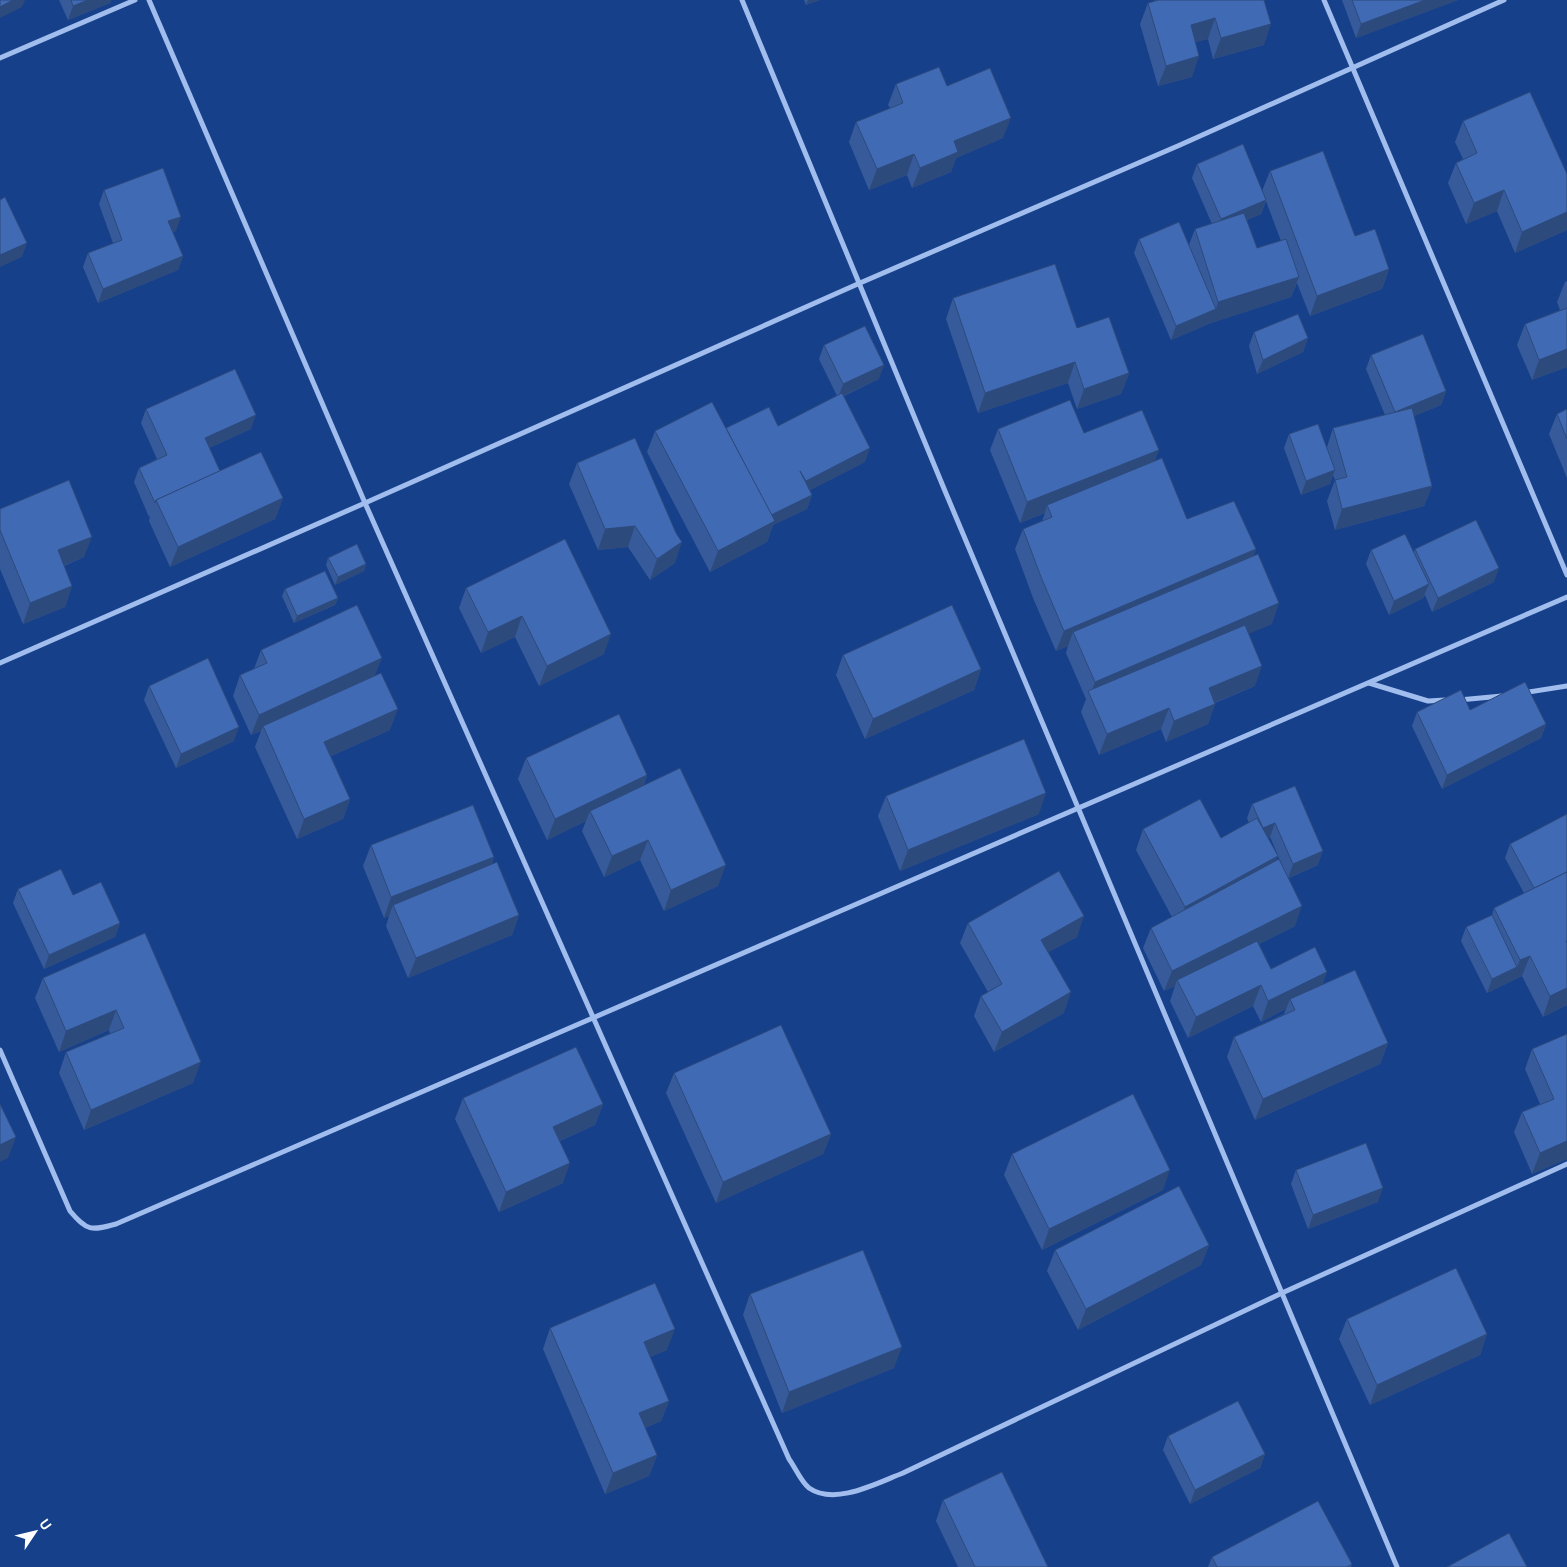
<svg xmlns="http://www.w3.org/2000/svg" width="1567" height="1567" font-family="'Space Grotesk',sans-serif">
  <rect width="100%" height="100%" fill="#17408a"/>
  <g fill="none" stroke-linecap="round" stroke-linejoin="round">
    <g stroke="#a0bdee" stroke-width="5">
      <path d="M149 0 365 503 789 1459C795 1467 801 1482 809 1488 835 1506 877 1483 903 1473L1282 1293 1567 1164"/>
      <path d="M742 0 945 491 1397 1567"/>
      <path d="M1324 0 1567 575"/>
      <path d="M0 58 135 0"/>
      <path d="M0 663 365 503 860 283 1180 145 1504 0"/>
      <path d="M1369 683 1428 701 1445 700"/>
      <path d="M1523 693 1567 686"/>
      <path d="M1459 700 1502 696"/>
      <path d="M0 1050 70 1211C87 1231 91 1231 116 1224L1567 597"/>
    </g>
  </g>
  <g fill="#375b9a" fill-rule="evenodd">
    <path d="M59 0H111L110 3 68 20Z"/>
    <path d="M804 0H820L806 5Z"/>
    <path d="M1154 0H1264V45L1213 59 1208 39 1195 42 1192 77 1158 86 1140 24 1148 3 1155 1Z"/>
    <path d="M1342 0H1458L1356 38Z"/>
    <path d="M896 84 947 86 1003 138 956 158 951 172 912 188 907 175 869 190 849 142 856 122 890 108 888 105Z"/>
    <path d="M1463 121 1567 174V230L1515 253 1497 211 1466 224 1448 183 1456 163 1463 159 1455 142Z"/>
    <path d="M1197 164 1262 191 1270 171 1355 236 1389 269 1382 289 1310 316 1297 283 1291 297 1211 323 1171 340 1134 253 1139 239 1189 245 1195 229 1212 224 1192 178ZM1266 201 1281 241 1257 248 1247 220 1261 214Z"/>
    <path d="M104 190 176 231 173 232 183 256 178 270 98 303 83 267 88 253 113 243 99 204Z"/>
    <path d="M1567 281V367L1532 380 1517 345 1525 324 1560 310 1557 302 1565 282Z"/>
    <path d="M953 298 1077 328 1129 373 1121 394 1077 409 1068 383 978 413 946 319Z"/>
    <path d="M1254 332 1308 338 1303 352 1257 374 1249 346Z"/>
    <path d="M824 345 879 379 844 396 865 462 810 490 812 495 807 509 773 525 767 542 710 572 647 452 655 431 778 426 837 396 819 359Z"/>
    <path d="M1371 355 1446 391 1441 405 1414 416 1432 486 1424 506 1335 530 1327 501 1335 480 1333 475 1330 484 1301 495 1284 448 1289 434 1327 447 1333 428 1385 415 1366 369Z"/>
    <path d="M146 409 251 429 209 448 220 471 283 498 275 519 170 567 149 521 150 516 149 517 134 482 139 468 157 459 141 423Z"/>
    <path d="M1567 409V478L1549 434 1557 414Z"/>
    <path d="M998 429 1084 433 1159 450 1154 462 1187 519 1256 549 1253 556 1272 624 1249 633 1255 686 1215 703V704L1208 724 1166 742 1161 729 1099 755 1081 712 1086 699 1066 653 1068 646 1056 651 1033 598 1015 549 1023 529 1042 521 1045 513 1020 523 990 450Z"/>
    <path d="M577 463 675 563 650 580 628 547 598 550 569 484Z"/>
    <path d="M0 509 84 557 64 566 72 586 65 607 23 624 0 569Z"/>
    <path d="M1415 549 1494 582 1432 612 1425 595 1423 598 1389 615 1366 564 1371 550 1414 552Z"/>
    <path d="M328 558 366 564 364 571 335 585 326 565Z"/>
    <path d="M466 588 604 654 539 686 515 637 481 653 459 608Z"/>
    <path d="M285 589 338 598 335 605 294 623 282 596Z"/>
    <path d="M261 650 375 676 390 730 331 756 350 799 343 819 297 839 255 747 261 731 251 735 233 696 240 675 254 669Z"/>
    <path d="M843 655 981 669 974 690 865 739 836 675Z"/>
    <path d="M149 686 234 741 176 768 144 700Z"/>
    <path d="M1470 710 1546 724 1541 738 1442 789 1412 726 1417 712Z"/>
    <path d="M526 758 647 775 644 785 718 886 664 911 640 860 604 877 582 831 586 821 547 840 518 779Z"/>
    <path d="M1295 786 1318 865 1289 878 1295 926 1259 944 1271 969 1323 984 1388 1043 1380 1064 1255 1120 1227 1057 1234 1037 1284 1014 1286 1009 1261 1022 1253 1006 1188 1038 1170 1001 1175 986 1164 991 1143 948 1151 928 1172 917 1136 850 1143 829 1221 838 1249 823 1247 818 1252 804ZM1270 837 1278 855 1268 838ZM1278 856 1283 867 1276 861Z"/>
    <path d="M886 796 1039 814 900 871 878 816Z"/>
    <path d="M1567 814V1005L1543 1017 1522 976 1487 993 1461 941 1466 927 1492 915 1494 908 1524 893 1505 858 1510 844Z"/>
    <path d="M371 845 494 857 492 864 519 915 512 935 408 978 386 926 389 916 384 918 363 866Z"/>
    <path d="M18 889 73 895 120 923 115 937 44 969 13 903Z"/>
    <path d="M968 923 1077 937 1048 952 1064 1013 994 1052 974 1016 981 996 988 992 960 943Z"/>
    <path d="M145 933 193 1083 84 1130 59 1073 66 1052 110 1034 109 1030 59 1052 35 998 43 978Z"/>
    <path d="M1567 1034V1159L1532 1174 1514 1132 1522 1112 1540 1104 1525 1069 1532 1049Z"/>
    <path d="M674 1073 831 1134 823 1154 716 1203 666 1093Z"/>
    <path d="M463 1098 603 1104 595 1125 560 1141 563 1183 499 1212 455 1119Z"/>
    <path d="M1012 1154 1163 1190 1042 1250 1004 1175Z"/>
    <path d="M1296 1170 1378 1202 1308 1229 1291 1184Z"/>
    <path d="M1209 1245 1201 1265 1078 1330 1047 1271 1055 1250Z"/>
    <path d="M750 1294 894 1368 782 1413 743 1315Z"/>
    <path d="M1347 1319 1487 1334 1480 1355 1370 1405 1339 1339Z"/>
    <path d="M550 1328 667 1350 650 1357 669 1401 661 1421 645 1428 657 1455 649 1476 605 1494 543 1349Z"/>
    <path d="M1168 1436 1265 1454 1260 1468 1190 1504 1163 1450Z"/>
    <path d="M943 1500 1048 1567H958L936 1521Z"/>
    <path d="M1212 1557 1352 1564 1351 1567H1208Z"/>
  </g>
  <g fill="#2d4a7d">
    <path d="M13 0H25L22 7 0 18V7Z"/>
    <path d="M88 0H111L110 3 68 20 73 6Z"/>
    <path d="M808 0H820L806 5Z"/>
    <path d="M1425 0H1458L1356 38 1361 24Z"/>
    <path d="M1215 18 1208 39 1183 46 1191 25Z"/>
    <path d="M1271 24 1264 45 1213 59 1221 38Z"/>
    <path d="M1199 56 1192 77 1158 86 1166 66Z"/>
    <path d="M1011 118 1003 138 956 158 951 172 912 188 920 168 954 141Z"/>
    <path d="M914 154 907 175 869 190 877 169Z"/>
    <path d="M1504 190 1497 211 1466 224 1474 203Z"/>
    <path d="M1266 200 1261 214 1216 233 1221 219Z"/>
    <path d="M1567 212V230L1515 253 1522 232Z"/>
    <path d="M181 217 176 231 163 235 168 221Z"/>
    <path d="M27 243 22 257 0 267V255Z"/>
    <path d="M183 256 178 270 98 303 103 289Z"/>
    <path d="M1389 269 1382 289 1310 316 1317 296Z"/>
    <path d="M1299 277 1291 297 1211 323 1171 340 1176 326 1216 309 1218 302Z"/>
    <path d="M1308 338 1303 352 1257 374 1263 360Z"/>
    <path d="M1567 349V367L1532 380 1539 360Z"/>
    <path d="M1075 362 1068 383 978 413 985 393Z"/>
    <path d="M884 365 879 379 838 398 843 384Z"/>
    <path d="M1129 373 1121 394 1077 409 1084 389Z"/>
    <path d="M1446 391 1441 405 1390 426 1395 412Z"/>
    <path d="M256 415 251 429 200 452 205 438Z"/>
    <path d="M870 448 865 462 801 495 806 481Z"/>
    <path d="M1159 450 1151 470 1047 505 1045 513 1020 523 1027 502Z"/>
    <path d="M1335 470 1330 484 1301 495 1306 481Z"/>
    <path d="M1432 486 1424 506 1335 530 1342 509Z"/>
    <path d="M812 495 807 509 773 525 767 542 710 572 718 551 767 517Z"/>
    <path d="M283 498 275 519 170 567 178 547Z"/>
    <path d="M635 526 628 547 598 550 605 529Z"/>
    <path d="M92 537 84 557 50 571 58 550Z"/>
    <path d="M682 542 675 563 650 580 657 559Z"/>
    <path d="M1256 549 1249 570 1073 632 1068 646 1056 651 1064 631Z"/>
    <path d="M366 564 364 571 335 585 338 577Z"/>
    <path d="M1499 568 1494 582 1432 612 1438 598Z"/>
    <path d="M1429 584 1423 598 1389 615 1394 601Z"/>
    <path d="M72 586 65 607 23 624 30 603Z"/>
    <path d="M338 598 335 605 294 623 297 616Z"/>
    <path d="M1279 603 1272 624 1092 700 1090 695 1095 682Z"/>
    <path d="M522 616 515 637 481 653 488 632Z"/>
    <path d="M611 634 604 654 539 686 547 666Z"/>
    <path d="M382 658 374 678 263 726 261 731 251 735 259 715Z"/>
    <path d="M1262 666 1255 686 1201 708 1209 688Z"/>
    <path d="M981 669 974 690 865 739 873 719Z"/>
    <path d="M1215 704 1208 724 1166 742 1174 721Z"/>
    <path d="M1169 708 1161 729 1099 755 1107 734Z"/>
    <path d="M398 709 390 730 317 762 324 742Z"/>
    <path d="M1546 724 1541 738 1442 789 1447 775Z"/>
    <path d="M239 727 234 741 176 768 181 754Z"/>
    <path d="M647 775 640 796 590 811 586 821 547 840 555 819Z"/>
    <path d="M1046 793 1039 814 900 871 908 850Z"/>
    <path d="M350 799 343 819 297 839 304 819Z"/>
    <path d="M1275 823 1270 837 1258 842 1263 828Z"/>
    <path d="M648 840 640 860 604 877 612 856Z"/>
    <path d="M1323 851 1318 865 1288 878 1293 864Z"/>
    <path d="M1278 856 1271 876 1177 927 1185 907Z"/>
    <path d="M494 857 487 878 393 905 389 916 384 918 391 897Z"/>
    <path d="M726 865 718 886 664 911 671 890Z"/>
    <path d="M1302 906 1295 926 1179 984 1177 980 1175 986 1164 991 1172 971Z"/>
    <path d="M519 915 512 935 408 978 416 958Z"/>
    <path d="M1084 916 1077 937 1034 960 1041 940Z"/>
    <path d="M120 923 115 937 44 969 49 955Z"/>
    <path d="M1530 956 1522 976 1487 993 1492 979 1517 967 1520 960Z"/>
    <path d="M1327 972 1320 993 1290 999 1286 1009 1261 1022 1268 1001Z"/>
    <path d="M1261 985 1253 1006 1188 1038 1196 1017Z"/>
    <path d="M1567 988V1005L1543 1017 1550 996Z"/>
    <path d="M1071 992 1064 1013 994 1052 1002 1032Z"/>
    <path d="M116 1010 109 1030 59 1052 66 1031Z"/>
    <path d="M1388 1043 1380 1064 1255 1120 1263 1099Z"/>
    <path d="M201 1062 193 1083 84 1130 91 1110Z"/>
    <path d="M603 1104 595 1125 546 1147 553 1127Z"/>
    <path d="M831 1134 823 1154 716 1203 723 1182Z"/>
    <path d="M16 1137 8 1158 0 1162V1145Z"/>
    <path d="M1567 1141V1159L1532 1174 1540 1153Z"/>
    <path d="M570 1163 563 1183 499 1212 506 1192Z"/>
    <path d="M1170 1170 1163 1190 1042 1250 1049 1229Z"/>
    <path d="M1383 1188 1378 1202 1308 1229 1313 1215Z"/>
    <path d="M1209 1245 1201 1265 1078 1330 1086 1309Z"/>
    <path d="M675 1329 667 1350 637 1363 644 1342Z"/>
    <path d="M1487 1334 1480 1355 1370 1405 1377 1385Z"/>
    <path d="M902 1347 894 1368 782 1413 789 1392Z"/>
    <path d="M669 1401 661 1421 631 1434 639 1413Z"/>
    <path d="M1265 1454 1260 1468 1190 1504 1195 1490Z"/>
    <path d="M657 1455 649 1476 605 1494 613 1473Z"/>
  </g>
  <g fill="#406ab3" stroke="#2d4a7d">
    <path d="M0 0H13L0 7Z"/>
    <path d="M71 0H88L73 6Z"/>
    <path d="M1159 0H1264L1271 24 1221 38 1215 18 1191 25 1199 56 1166 66 1148 3Z"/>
    <path d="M1352 0H1425L1361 24Z"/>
    <path d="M939 67 947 86 990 68 1011 118 954 141 958 152 920 168 914 154 877 169 856 122 903 103 896 84Z"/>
    <path d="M1530 92 1567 174V212L1522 232 1504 190 1474 203 1456 163 1477 153 1463 121Z"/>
    <path d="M1243 144 1266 200 1221 219 1197 164Z"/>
    <path d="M1323 151 1355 236 1375 229 1389 269 1317 296 1270 171Z"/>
    <path d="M163 168 181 217 168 221 183 256 103 289 88 253 122 240 104 190Z"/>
    <path d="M5 197 27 243 0 255V200Z"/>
    <path d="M1244 213 1257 248 1286 239 1299 277 1218 302 1195 229Z"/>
    <path d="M1179 222 1216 309 1176 326 1139 239Z"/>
    <path d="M1055 264 1077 328 1109 317 1129 373 1084 389 1075 362 985 393 953 298Z"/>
    <path d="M1567 308V349L1539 360 1525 324Z"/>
    <path d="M1298 314 1308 338 1263 360 1254 332Z"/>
    <path d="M865 326 884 365 843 384 824 345Z"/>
    <path d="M1423 334 1446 391 1395 412 1371 355Z"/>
    <path d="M235 369 256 415 205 438 220 471 156 500 155 503 139 468 167 455 146 409Z"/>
    <path d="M842 393 870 448 806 481 800 471 812 495 771 515 726 428 769 407 778 426Z"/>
    <path d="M1070 400 1084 433 1142 410 1159 450 1027 502 998 429Z"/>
    <path d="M712 402 775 521 718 551 655 431Z"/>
    <path d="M1412 408 1432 486 1342 509 1335 480 1347 477 1333 428Z"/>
    <path d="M1567 409V439L1557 414Z"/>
    <path d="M1318 424 1335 470 1306 481 1289 434Z"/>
    <path d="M635 438 676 533 682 542 657 559 635 526 605 529 577 463Z"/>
    <path d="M261 452 283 498 178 547 156 500Z"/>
    <path d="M1162 458 1187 519 1234 501 1256 549 1064 631 1041 577 1023 529 1052 517 1047 505Z"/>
    <path d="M69 480 92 537 58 550 72 586 30 603 0 530V509Z"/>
    <path d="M1476 520 1499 568 1438 598 1415 549Z"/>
    <path d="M1405 534 1429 584 1394 601 1371 550Z"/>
    <path d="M565 539 611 634 547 666 522 616 488 632 466 588Z"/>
    <path d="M357 544 366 564 338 577 328 558Z"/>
    <path d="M1258 554 1279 603 1095 682 1073 632Z"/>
    <path d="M325 571 338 598 297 616 285 589Z"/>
    <path d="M357 605 382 658 259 715 240 675 267 663 261 650Z"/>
    <path d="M952 605 981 669 873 719 843 655Z"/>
    <path d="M1245 625 1262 666 1209 688 1215 704 1174 721 1169 708 1107 734 1088 691Z"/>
    <path d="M208 658 239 727 181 754 149 686Z"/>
    <path d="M381 673 398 709 324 742 350 799 304 819 263 726Z"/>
    <path d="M1525 682 1546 724 1447 775 1417 712 1461 690 1470 710Z"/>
    <path d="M619 714 647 775 555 819 526 758Z"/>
    <path d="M1024 739 1046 793 908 850 886 796Z"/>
    <path d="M680 768 726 865 671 890 648 840 612 856 590 811Z"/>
    <path d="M1295 786 1323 851 1293 864 1275 823 1263 828 1252 804Z"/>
    <path d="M1200 799 1221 838 1257 818 1278 856 1185 907 1143 829Z"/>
    <path d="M473 805 494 857 391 897 371 845Z"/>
    <path d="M1567 814V872L1534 888 1510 844Z"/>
    <path d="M1279 859 1302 906 1172 971 1151 928Z"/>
    <path d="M497 862 519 915 416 958 393 905Z"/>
    <path d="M61 869 73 895 101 882 120 923 49 955 18 889Z"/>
    <path d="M1059 871 1084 916 1041 940 1071 992 1002 1032 981 996 1002 984 968 923Z"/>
    <path d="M1567 872V941H1566L1567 943V988L1550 996 1530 956 1520 960 1494 908Z"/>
    <path d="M1492 915 1517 967 1492 979 1466 927Z"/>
    <path d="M145 933 201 1062 91 1110 66 1052 124 1028 116 1010 66 1031 43 978Z"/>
    <path d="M1257 941 1271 969 1315 947 1327 972 1268 1001 1261 985 1196 1017 1177 980Z"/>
    <path d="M1355 970 1388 1043 1263 1099 1234 1037 1295 1010 1290 999Z"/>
    <path d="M781 1025 831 1134 723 1182 674 1073Z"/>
    <path d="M1567 1034V1141L1540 1153 1522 1112 1554 1099 1532 1049Z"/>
    <path d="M576 1047 603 1104 553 1127 570 1163 506 1192 463 1098Z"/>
    <path d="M1133 1094 1170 1170 1049 1229 1012 1154Z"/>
    <path d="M0 1104 16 1137 0 1145Z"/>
    <path d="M1366 1143 1383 1188 1313 1215 1296 1170Z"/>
    <path d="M1179 1186 1209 1245 1086 1309 1055 1250Z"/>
    <path d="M863 1250 902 1347 789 1392 750 1294Z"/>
    <path d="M1456 1268 1487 1334 1377 1385 1347 1319Z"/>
    <path d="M655 1283 675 1329 644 1342 669 1401 639 1413 657 1455 613 1473 550 1328Z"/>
    <path d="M1238 1401 1265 1454 1195 1490 1168 1436Z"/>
    <path d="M1002 1472 1048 1567H975L943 1500Z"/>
    <path d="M1318 1501 1352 1564 1347 1567H1217L1212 1557Z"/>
    <path d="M1509 1533 1527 1567H1447Z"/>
  </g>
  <g transform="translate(35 1532) rotate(55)" stroke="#17408a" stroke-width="4" paint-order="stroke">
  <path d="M0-4L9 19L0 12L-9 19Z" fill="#ffffff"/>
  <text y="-8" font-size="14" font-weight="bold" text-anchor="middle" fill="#ffffff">U</text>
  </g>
</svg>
